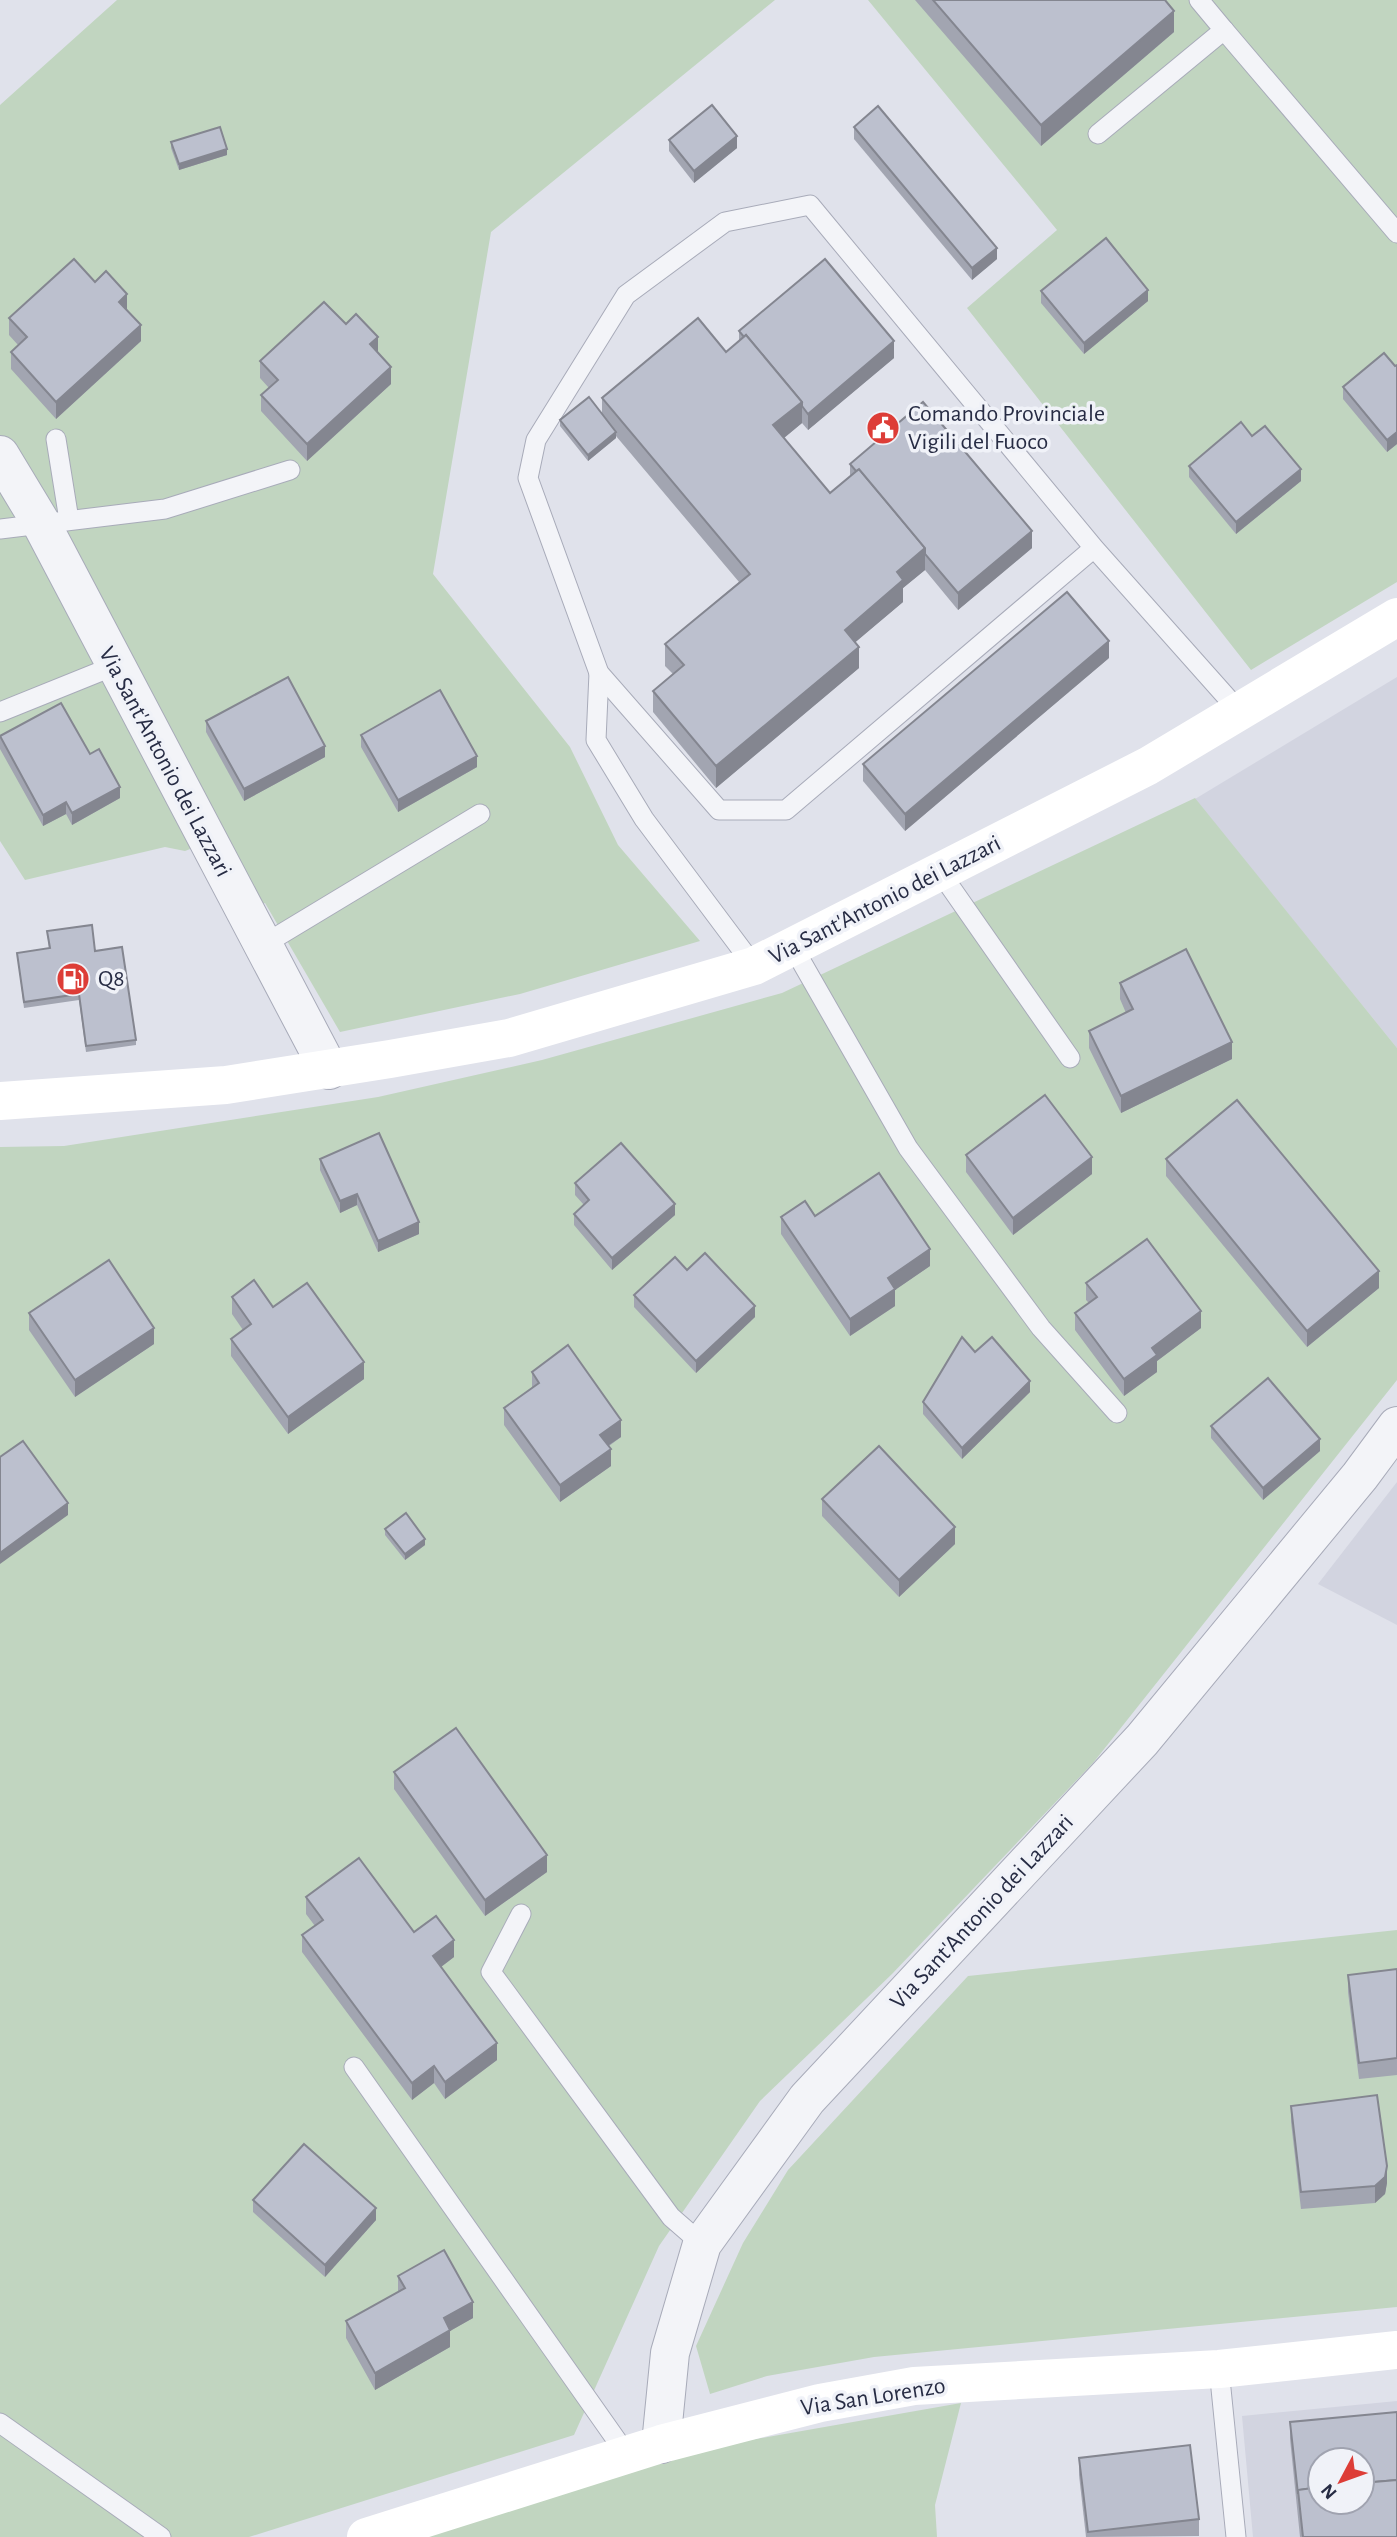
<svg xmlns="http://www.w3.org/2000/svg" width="1397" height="2537" font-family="'Alegreya Sans',sans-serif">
  <rect width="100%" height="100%" fill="#e0e2eb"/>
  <g fill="#d2d4e0" fill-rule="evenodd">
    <path d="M1397 677V1048L1195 799Z"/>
    <path d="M1397 1482V1625L1318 1584Z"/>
    <path d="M1397 2401V2537H1253L1242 2416ZM1320 2460H1362V2502H1320Z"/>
  </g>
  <g fill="#c1d5c0">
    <path d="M117 0H775L491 232 433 574 570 747 618 845 700 941 520 994 340 1032 265 903 253 908 216 839 185 851 165 847 25 880 0 841V105Z"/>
    <path d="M868 0H1397V582L1251 670 967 308 1057 230Z"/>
    <path d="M1195 798 1397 1048V1380L1093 1763 892 1974 760 2101 659 2246 574 2435 249 2537H0V1147L64 1146 378 1097 542 1060 782 993Z"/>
    <path d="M1397 1930V2307L874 2357 767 2376 710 2394 696 2346 743 2243 788 2170 968 1976Z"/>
    <path d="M961 2403 935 2505 937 2537H415L670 2454Z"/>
  </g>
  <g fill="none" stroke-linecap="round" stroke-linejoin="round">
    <defs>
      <g id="lane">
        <path d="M1224 30 1397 233"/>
        <path d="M1098 134 1224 30 1199 0"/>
        <path d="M56 439 69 520"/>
        <path d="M0 529 165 509 290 470"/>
        <path d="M1094 548 810 205 725 222 626 295 536 440 528 478 599 673 719 810H786L1094 548 1239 711"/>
        <path d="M599 673 596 740 644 819 754 966"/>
        <path d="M0 712 114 666"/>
        <path d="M940 872 1070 1058"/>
        <path d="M263 945 480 814"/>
        <path d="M793 947 908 1148 1041 1328 1117 1413"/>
        <path d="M521 1914 491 1972 671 2217 702 2244"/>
        <path d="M354 2067 627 2455"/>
        <path d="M1219 2369 1236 2537"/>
        <path d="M0 2423 161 2537"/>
      </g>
      <g id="street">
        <path d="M0 455 41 523 329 1070"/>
        <path d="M661 2444 670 2353 702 2244 807 2099 1142 1740 1360 1476 1397 1426"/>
      </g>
    </defs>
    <use href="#lane" stroke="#a8abb9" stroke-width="21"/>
    <use href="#street" stroke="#a8abb9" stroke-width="40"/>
    <use href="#lane" stroke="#f3f4f8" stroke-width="19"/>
    <use href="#street" stroke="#f3f4f8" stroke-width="38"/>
    <g stroke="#fff" stroke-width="38">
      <path d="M0 1101 226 1085 390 1059 509 1038 754 966 1148 766 1397 617"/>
      <path d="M366 2537 661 2444 820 2403 914 2386 1219 2369 1397 2350"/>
    </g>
  </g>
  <g fill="#a2a5b1">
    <path d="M915 0H1165L1174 32 1041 146Z"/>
    <path d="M854 127 997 259 972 280 854 139Z"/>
    <path d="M669 140 737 148 694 183 669 151Z"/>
    <path d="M171 142 227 155 179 170 171 148Z"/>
    <path d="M95 282 127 310 141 341 56 419 11 369V352L18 345 9 335V318Z"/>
    <path d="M1041 291 1148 301 1084 354 1041 303Z"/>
    <path d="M346 324 378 352 391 384 307 461 261 411V395L269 388 260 378V361Z"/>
    <path d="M739 331 894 358 808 430 802 423 784 438 830 493 850 477V464L1032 548 958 610 925 570 903 588V602L855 642 859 668 716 788 653 712V691L673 674 665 666V644L739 582 616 436V438L588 461 560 426V420L602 414V398L726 352 739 341Z"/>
    <path d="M1397 365V444L1387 452 1343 399V387Z"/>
    <path d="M1252 436 1301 481 1236 534 1189 477V466Z"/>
    <path d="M1109 658 905 831 863 781V764Z"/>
    <path d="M206 721 325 757 244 801 206 732Z"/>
    <path d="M361 735 477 767 398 812 361 747Z"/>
    <path d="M0 736 120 798 72 825 66 814 43 826 0 749Z"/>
    <path d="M47 931 95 951 136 1040V1045L86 1052 79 1000 24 1008 17 953 49 949Z"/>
    <path d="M1120 983 1232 1059 1121 1113 1089 1048V1031L1126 1013 1120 999Z"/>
    <path d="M966 1155 1092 1174 1013 1235 966 1172Z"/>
    <path d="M320 1159 419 1234 378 1252 357 1205 340 1213 320 1170Z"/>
    <path d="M1166 1159 1379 1288 1307 1347 1166 1176Z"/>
    <path d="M575 1183 675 1215 612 1270 574 1225V1214L584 1205 575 1195Z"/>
    <path d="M781 1217 930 1266 895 1290V1306L850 1336 781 1234Z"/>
    <path d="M687 1270 755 1317 696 1373 634 1307V1295Z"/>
    <path d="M1086 1283 1201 1328 1157 1361V1372L1124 1396 1075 1330V1313L1089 1303 1086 1300Z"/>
    <path d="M232 1297 273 1307 364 1379 288 1434 231 1356V1339L243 1330 232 1314Z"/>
    <path d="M29 1313 154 1344 75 1397 29 1330Z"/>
    <path d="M975 1352 1030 1392 962 1459 923 1414V1402Z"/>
    <path d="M532 1372 621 1437 609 1446 611 1466 560 1502 504 1425V1408L532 1389Z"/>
    <path d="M1211 1426 1320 1451 1263 1500 1211 1438Z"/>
    <path d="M822 1499 955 1544 899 1597 822 1516Z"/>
    <path d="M385 1529 425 1545 405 1560 385 1535Z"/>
    <path d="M394 1772 547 1872 485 1916 394 1789Z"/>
    <path d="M306 1897 414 1932 454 1957 441 1967 497 2060 445 2099 434 2083 412 2100 302 1952V1935L315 1926 306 1914Z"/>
    <path d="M1397 1969V2075L1359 2079 1348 1992V1975Z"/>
    <path d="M1291 2106 1387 2183 1385 2194 1375 2203 1301 2209 1291 2122Z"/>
    <path d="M253 2200 376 2220 325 2277 253 2212Z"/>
    <path d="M398 2276 473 2318 450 2331V2347L375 2390 346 2338V2321L398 2292Z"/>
    <path d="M1290 2422 1397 2537H1300L1290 2439Z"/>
    <path d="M1079 2458 1199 2519V2536L1086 2537 1079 2475Z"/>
  </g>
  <g fill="#848690">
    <path d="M1174 11V32L1041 146V125Z"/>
    <path d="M737 136V148L694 183V171Z"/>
    <path d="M227 149V155L179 170V164Z"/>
    <path d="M997 248V259L972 280V268Z"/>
    <path d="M1148 290V301L1084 354V343Z"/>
    <path d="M127 294V311L119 302Z"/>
    <path d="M141 325V341L56 419V402Z"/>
    <path d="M378 337V354L370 344Z"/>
    <path d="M894 341V358L808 430V414Z"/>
    <path d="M391 367V384L307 461V444Z"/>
    <path d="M802 402V423L773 447V425Z"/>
    <path d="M616 432V438L588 461V455Z"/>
    <path d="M1397 432V444L1387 452V440Z"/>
    <path d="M1301 469V481L1236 534V522Z"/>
    <path d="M1032 531V548L958 610V593Z"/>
    <path d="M925 548V570L903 588V602L845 651V630L897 572Z"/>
    <path d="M1109 641V658L905 831V814Z"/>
    <path d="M859 647V668L716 788V766Z"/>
    <path d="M325 746V757L244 801V789Z"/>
    <path d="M477 756V767L398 812V800Z"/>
    <path d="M120 787V798L72 825V813Z"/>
    <path d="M66 802V814L43 826V815Z"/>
    <path d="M1232 1042V1059L1121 1113V1096Z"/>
    <path d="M1092 1157V1174L1013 1235V1218Z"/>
    <path d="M357 1194V1205L340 1213V1201Z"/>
    <path d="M675 1204V1215L612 1270V1258Z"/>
    <path d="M419 1222V1234L378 1252V1241Z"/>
    <path d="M930 1249V1266L895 1290V1306L850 1336V1319L888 1278Z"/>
    <path d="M1379 1271V1288L1307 1347V1331Z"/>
    <path d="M755 1306V1317L696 1373V1361Z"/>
    <path d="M1201 1311V1328L1157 1361V1372L1124 1396V1379L1152 1348Z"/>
    <path d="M154 1328V1344L75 1397V1380Z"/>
    <path d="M364 1362V1379L288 1434V1417Z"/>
    <path d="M1030 1381V1392L962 1459V1448Z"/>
    <path d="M621 1420V1437L600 1451V1435Z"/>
    <path d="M1320 1439V1451L1263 1500V1488Z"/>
    <path d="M611 1449V1466L560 1502V1485Z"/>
    <path d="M68 1503V1515L0 1564V1553Z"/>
    <path d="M955 1527V1544L899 1597V1580Z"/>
    <path d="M425 1539V1545L405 1560V1554Z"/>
    <path d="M547 1855V1872L485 1916V1900Z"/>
    <path d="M454 1940V1957L433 1973V1956Z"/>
    <path d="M497 2043V2060L445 2099V2082Z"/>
    <path d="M434 2066V2083L412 2100V2083Z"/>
    <path d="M1387 2166V2183L1385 2194 1375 2203V2186Z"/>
    <path d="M376 2208V2220L325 2277V2265Z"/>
    <path d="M473 2302V2318L450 2331V2347L375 2390V2373L444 2318Z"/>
  </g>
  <g fill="#bcc0ce" stroke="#848690" stroke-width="2">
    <path d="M933 0H1165L1174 11 1041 125Z"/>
    <path d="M712 105 737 136 694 171 669 140Z"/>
    <path d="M878 106 997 248 972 268 854 127Z"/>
    <path d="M220 127 227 149 179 164 171 142Z"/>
    <path d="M1106 238 1148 290 1084 343 1041 291Z"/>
    <path d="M74 259 95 282 106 271 127 294 119 302 141 325 56 402 11 352 27 337 9 318Z"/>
    <path d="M825 259 894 341 808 414 802 406V402L746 335 744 337 739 331Z"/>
    <path d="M324 302 346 324 356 314 378 337 370 344 391 367 307 444 261 395 278 380 260 361Z"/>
    <path d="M698 318 726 352 746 335 802 402 773 425 830 493 859 469 925 548 897 572 903 580 845 630 859 647 716 766 653 691 684 665 665 644 750 574 602 398Z"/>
    <path d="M1384 353 1395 366 1397 365V432L1387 440 1343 387Z"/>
    <path d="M589 397 616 432 588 455 560 420Z"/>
    <path d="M923 402 1032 531 958 593 925 554V548L859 469 856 471 850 464Z"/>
    <path d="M1241 422 1252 436 1265 426 1301 469 1236 522 1189 466Z"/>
    <path d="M1067 592 1109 641 905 814 863 764Z"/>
    <path d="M288 677 325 746 244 789 206 721Z"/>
    <path d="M440 690 477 756 398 800 361 735Z"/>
    <path d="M61 703 90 754 99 749 120 787 72 813 66 802 43 815 0 736Z"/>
    <path d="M92 925 95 951 122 947 136 1040 86 1046 79 994 24 1002 17 953 50 948 47 931Z"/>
    <path d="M1186 949 1232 1042 1121 1096 1089 1031 1133 1009 1120 983Z"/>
    <path d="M1045 1095 1092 1157 1013 1218 966 1155Z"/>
    <path d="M1237 1100 1379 1271 1307 1331 1166 1159Z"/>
    <path d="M379 1133 419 1222 378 1241 357 1194 340 1201 320 1159Z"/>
    <path d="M621 1143 675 1204 612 1258 574 1214 589 1200 575 1183Z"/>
    <path d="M879 1173 930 1249 888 1278 895 1289 850 1319 781 1217 805 1201 815 1216Z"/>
    <path d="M1147 1239 1201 1311 1152 1348 1157 1355 1124 1379 1075 1313 1097 1297 1086 1283Z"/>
    <path d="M705 1253 755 1306 696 1361 634 1295 675 1257 687 1270Z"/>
    <path d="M109 1260 154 1328 75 1380 29 1313Z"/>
    <path d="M254 1280 273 1307 307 1283 364 1362 288 1417 231 1339 251 1324 232 1297Z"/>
    <path d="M962 1337 975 1352 992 1337 1030 1381 962 1448 923 1402Z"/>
    <path d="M568 1345 621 1420 600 1435 611 1449 560 1485 504 1408 539 1383 532 1372Z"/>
    <path d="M1268 1378 1320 1439 1263 1488 1211 1426Z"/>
    <path d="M23 1441 68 1503 0 1553V1457Z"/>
    <path d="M879 1446 955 1527 899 1580 822 1499Z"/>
    <path d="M406 1513 425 1539 405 1554 385 1529Z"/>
    <path d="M456 1728 547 1855 485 1900 394 1772Z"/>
    <path d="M359 1858 414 1932 436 1916 454 1940 433 1956 497 2043 445 2082 434 2066 412 2083 302 1935 323 1920 306 1897Z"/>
    <path d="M1397 1969V2058L1359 2063 1348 1975Z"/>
    <path d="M1377 2095 1387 2166 1385 2177 1375 2186 1301 2192 1291 2106Z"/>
    <path d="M304 2144 376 2208 325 2265 253 2200Z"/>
    <path d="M444 2250 473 2302 444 2318 450 2330 375 2373 346 2321 405 2288 398 2276Z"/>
    <path d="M1397 2412V2480L1362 2483V2460H1320V2487L1298 2490V2494L1290 2422Z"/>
    <path d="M1190 2445 1199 2519 1088 2532 1079 2458Z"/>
    <path d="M1397 2480V2537H1303L1298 2490 1320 2487V2502H1362V2483Z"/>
  </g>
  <defs>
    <symbol id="civic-disc" viewBox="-11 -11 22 22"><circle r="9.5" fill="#dd3d37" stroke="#f0f2f8"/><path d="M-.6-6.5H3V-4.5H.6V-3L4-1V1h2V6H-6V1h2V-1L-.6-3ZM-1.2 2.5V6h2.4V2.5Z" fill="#fff"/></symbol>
    <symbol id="fuel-disc" viewBox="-11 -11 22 22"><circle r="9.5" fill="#dd3d37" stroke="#f0f2f8"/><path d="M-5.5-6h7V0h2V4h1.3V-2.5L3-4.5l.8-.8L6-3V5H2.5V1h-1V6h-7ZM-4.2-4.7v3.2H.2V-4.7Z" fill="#fff"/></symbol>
  </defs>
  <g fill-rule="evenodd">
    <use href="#civic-disc" x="864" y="409" width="38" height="38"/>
    <use href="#fuel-disc" x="54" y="960" width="38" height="38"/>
  </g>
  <g text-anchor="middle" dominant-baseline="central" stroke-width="7" stroke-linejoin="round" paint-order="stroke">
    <g font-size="24" fill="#272c44" stroke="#f0f2f8" text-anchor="start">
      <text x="908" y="414">Comando Provinciale<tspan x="908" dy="28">Vigili del Fuoco</tspan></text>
      <text x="98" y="979">Q8</text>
    </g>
    <g font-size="24" fill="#272c44" stroke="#f0f2f8">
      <text transform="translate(165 762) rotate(62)">Via Sant'Antonio dei Lazzari</text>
      <text transform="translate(885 900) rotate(-27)">Via Sant'Antonio dei Lazzari</text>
      <text transform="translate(982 1912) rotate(-47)">Via Sant'Antonio dei Lazzari</text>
      <text transform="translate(873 2397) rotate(-9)">Via San Lorenzo</text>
    </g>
  </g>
  <g transform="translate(1341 2481) rotate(229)"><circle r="33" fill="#f0f2f8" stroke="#a0a3b0" stroke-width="2"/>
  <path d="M0-5L12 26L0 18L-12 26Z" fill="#dd3d37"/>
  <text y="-10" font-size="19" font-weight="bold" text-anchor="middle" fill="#272c44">N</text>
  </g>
</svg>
